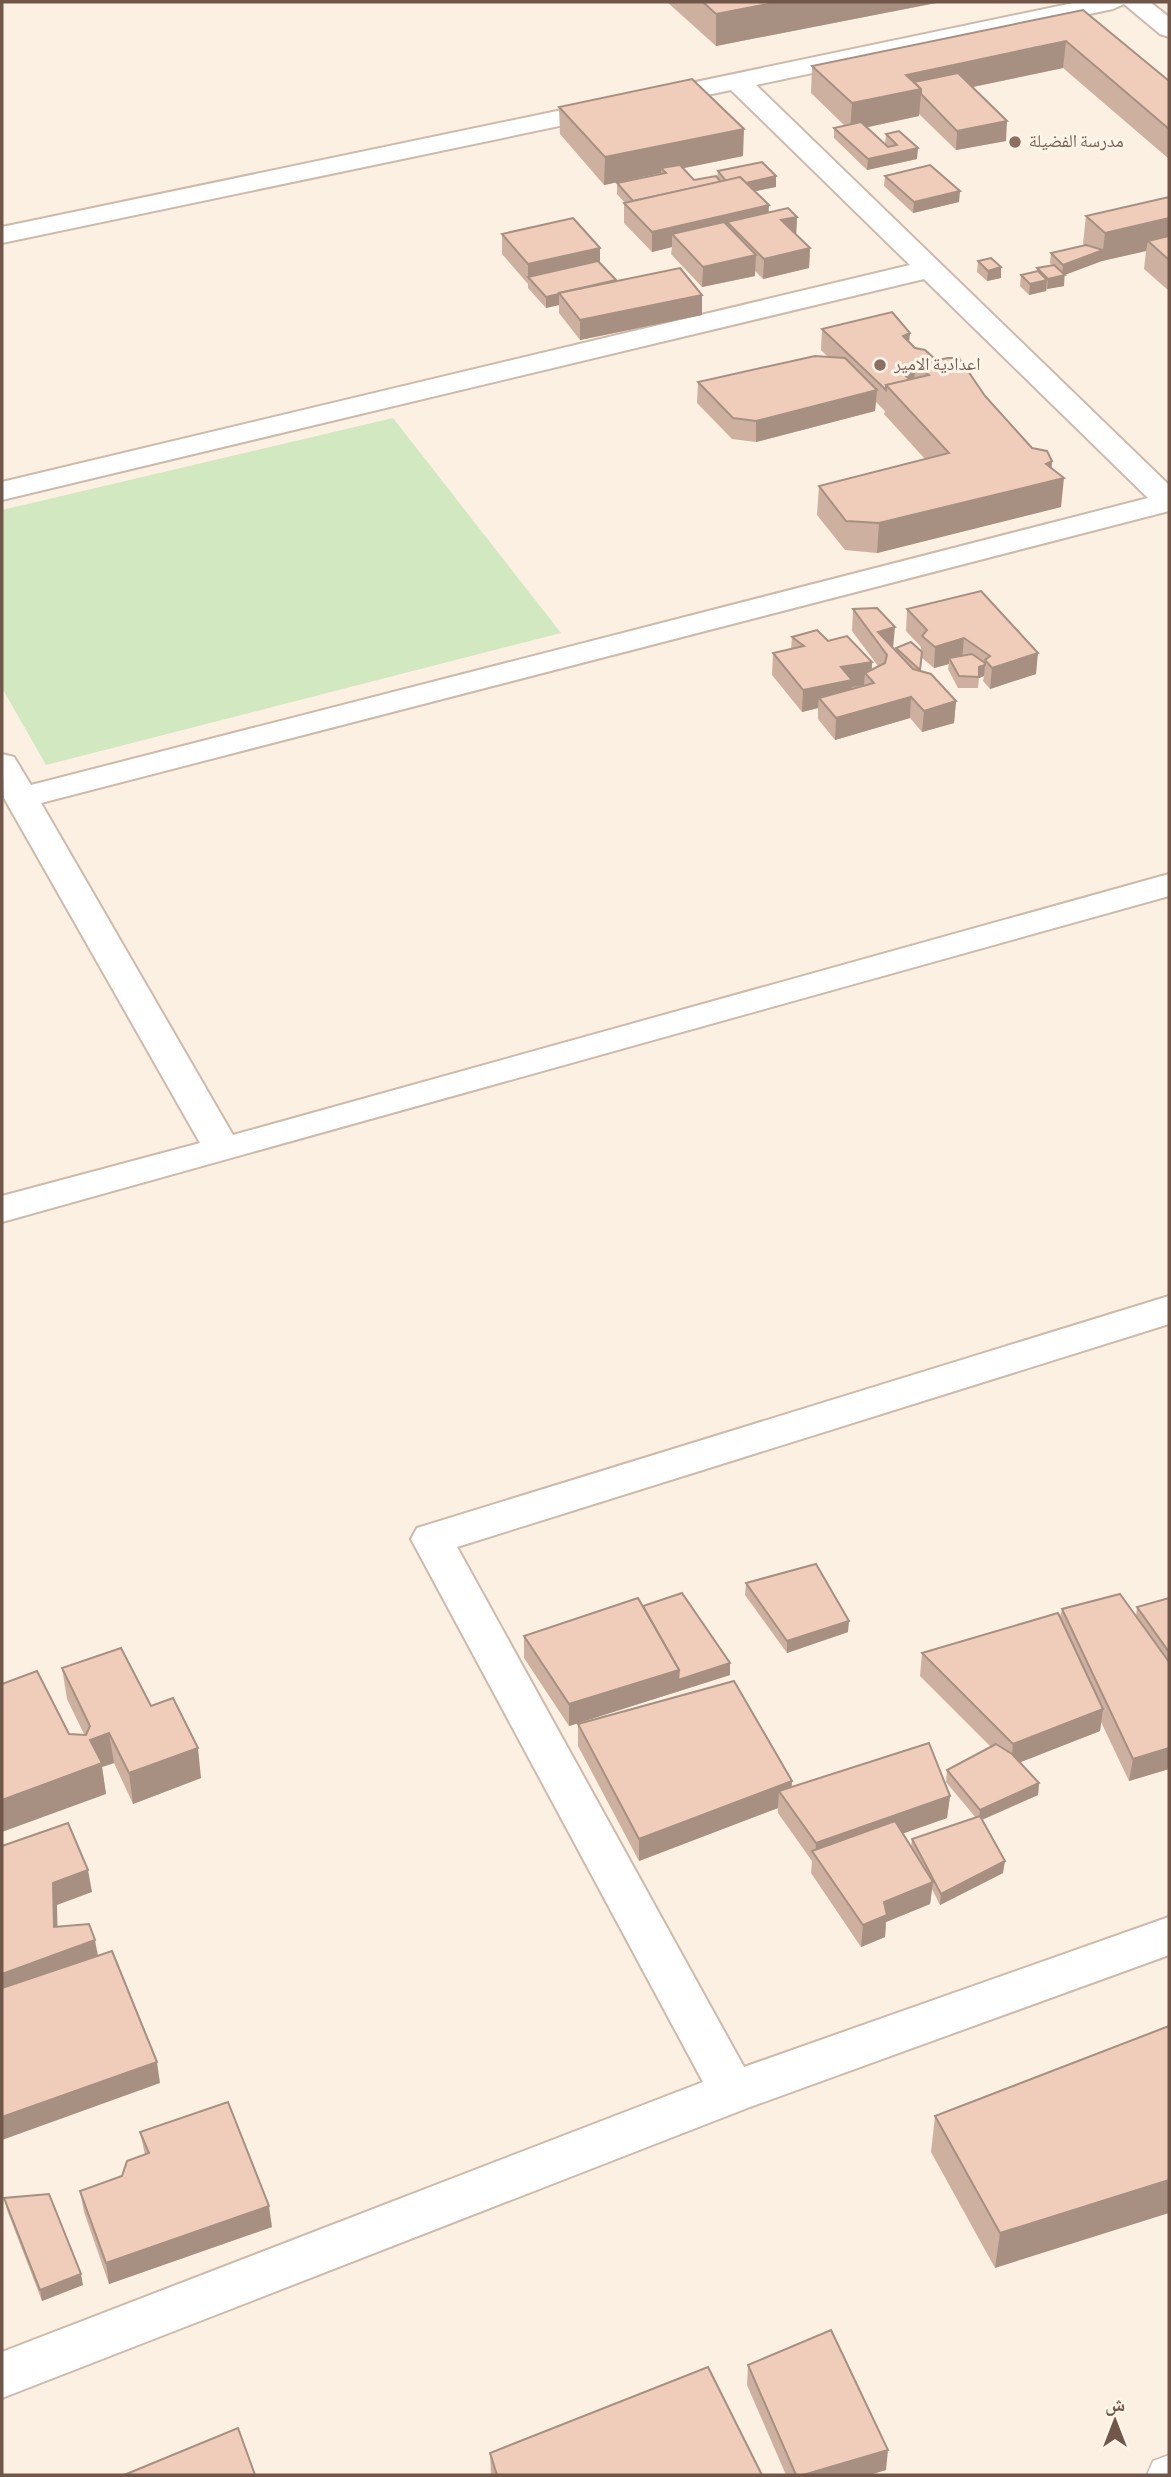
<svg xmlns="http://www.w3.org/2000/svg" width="1171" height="2477" font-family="'Alegreya Sans','Noto Naskh Arabic',sans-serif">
  <rect width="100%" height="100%" fill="#fbf0e2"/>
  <path fill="#d2e8c1" d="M393 418 561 633 46 765 2 688V510Z"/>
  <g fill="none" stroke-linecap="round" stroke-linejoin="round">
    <defs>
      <path id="lane" d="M1169 2455V2475H1147L1153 2461Z"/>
      <g id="street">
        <path d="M1078 2H1150L1169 17V37L1160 34 1124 4 1113 9 756 85 1169 485V511L41 803 233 1135 1169 874V896L2 1222V1196L200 1143 4 798 2 754 14 757 31 785 1148 498 924 279 2 500V482L910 265 731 90 2 243V227Z"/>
        <path d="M1169 1296V1324L457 1547 744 2067 1169 1917V1955L750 2107 2 2398V2352L703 2082 411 1539 417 1528Z"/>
      </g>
    </defs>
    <use href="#lane" stroke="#cebaac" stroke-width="3"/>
    <use href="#street" stroke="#cebaac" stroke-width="4"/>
    <use href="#lane" fill="#fff" fill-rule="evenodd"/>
    <use href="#street" fill="#fff" fill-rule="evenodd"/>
  </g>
  <g fill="#ceb0a0">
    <path d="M667 2H941L716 46Z"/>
    <path d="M1083 10 1169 81V159L1063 68 973 87 1006 141 956 150 919 114V116L867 127 885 144 886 134 917 159 867 170 834 138V128L845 126 811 93 812 66Z"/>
    <path d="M559 107 743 156 683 168 694 180 717 178 718 171 776 176V187L754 191 769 212 797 217 796 234 810 248 809 268 763 279 755 271V276L702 287 671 254 672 247 652 252 624 223V203H625L617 194V183L661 174V173L604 185 560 134Z"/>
    <path d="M885 176 959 202 913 213 884 186Z"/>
    <path d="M1169 197V291L1144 269 1146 251 1102 261 1065 275 1064 286 1047 289 1046 291 1029 295 1020 286 1021 275 1037 272V268L1052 265 1050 263 1051 253 1085 246 1083 244 1086 216Z"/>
    <path d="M502 234 600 248V264L616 281 702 315 580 340 559 313V305L546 308 528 288V284L502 254Z"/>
    <path d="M978 261 1001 278 987 281 977 272Z"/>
    <path d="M822 329 909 342 915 348 936 360 985 396 1032 448 1052 461V468L1061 507 877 553 845 550 817 515 819 486 925 459 884 414 885 411 876 402 875 411 756 442 732 439 697 403 698 382 828 357 821 350Z"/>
    <path d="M853 609 896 651V648L921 651V647L906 631 907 609 1036 674 990 689 983 681 984 676 979 678 978 688H958L948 669 949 664 934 668 922 658 920 671 956 701 954 723 922 732 910 718 835 740 818 719V708L802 712 772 675 773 653 791 649 792 637 828 641 872 662V670L878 666 852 631Z"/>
    <path d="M746 1583 848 1632 787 1653 745 1595Z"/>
    <path d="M1169 1598V1769L1129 1781 1101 1722 1100 1731 1020 1762 1039 1783 1038 1795 982 1820 1003 1873 940 1905 932 1889 930 1904 886 1922 885 1937 861 1947 811 1873 812 1861 778 1813V1808L639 1861 578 1746V1724L792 1787 950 1796 947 1818 903 1833 911 1848 912 1839 976 1818 946 1782 947 1770 991 1747 920 1676 922 1653 1060 1617 1062 1609 1136 1616 1137 1607Z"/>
    <path d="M643 1606 730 1663V1675L569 1726 524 1658V1636Z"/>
    <path d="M62 1668 151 1706 201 1778 133 1804 114 1763 102 1767 106 1794 69 1734H84L67 1699Z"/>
    <path d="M1169 2026 995 2268 931 2152 935 2116Z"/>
    <path d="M140 2132 272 2227 109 2284 84 2212 80 2191 122 2176 145 2155Z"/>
    <path d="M4 2198 83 2285 42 2301 7 2210Z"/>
    <path d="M748 2365 886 2470 869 2475H786L747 2385Z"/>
    <path d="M490 2453 762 2475H491Z"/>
  </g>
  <g fill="#a79082">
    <path d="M779 2H941L716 46V14Z"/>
    <path d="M1066 41 1063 68 924 97 921 94 919 116 850 131 852 103 906 75Z"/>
    <path d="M1007 121 1006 141 956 150 957 131Z"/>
    <path d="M744 129 743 156 665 172 661 168V173L604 185 605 157Z"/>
    <path d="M918 148 917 159 867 170 868 159Z"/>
    <path d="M776 176V187L731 196V186Z"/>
    <path d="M960 191 959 202 913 213 914 202Z"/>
    <path d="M769 205 768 225 727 222V235L672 234V247L652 252V232Z"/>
    <path d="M797 217 796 237 781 220Z"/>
    <path d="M1169 218V245L1148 241 1146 251 1102 261 1064 275V286L1047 289 1048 279 1062 276 1063 265 1103 250 1105 233Z"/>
    <path d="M600 248V268L528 277V264Z"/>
    <path d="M810 248 809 268 763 279 764 259Z"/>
    <path d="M756 255 755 276 702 287 703 267Z"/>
    <path d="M1001 267V278L987 281 988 271Z"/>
    <path d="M1047 280 1046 291 1029 295 1030 284Z"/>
    <path d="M559 294V305L546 308V297Z"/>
    <path d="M702 295V315L580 340V320Z"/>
    <path d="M910 333 908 353 903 336Z"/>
    <path d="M915 368 914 384 902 372Z"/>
    <path d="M877 390 875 411 756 442V421Z"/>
    <path d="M1052 461 1050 481 1064 478 1061 507 877 553 879 523 1046 464Z"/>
    <path d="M895 627 893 648 878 632Z"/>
    <path d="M964 638 962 660 949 658V664L934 668 935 647Z"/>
    <path d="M1038 653 1036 674 990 689 992 668Z"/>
    <path d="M872 662 871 680 865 673 864 685 852 687 851 701 819 698 818 708 802 712 803 690 841 667Z"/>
    <path d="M985 665 984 676 979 678V667Z"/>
    <path d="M911 697 910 718 835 740 836 718Z"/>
    <path d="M956 701 954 723 922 732 924 711Z"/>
    <path d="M849 1621 848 1632 787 1653V1641Z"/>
    <path d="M730 1663V1675L569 1726V1704L679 1670Z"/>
    <path d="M1103 1709 1100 1731 1011 1766 1013 1744Z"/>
    <path d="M109 1733 114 1763 102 1767 106 1794 2 1832V1800L90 1740Z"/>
    <path d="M198 1748 201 1778 133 1804 129 1773Z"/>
    <path d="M1169 1748V1769L1129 1781 1133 1759Z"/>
    <path d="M792 1781 791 1803 779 1791 778 1808 639 1861V1839Z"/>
    <path d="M1039 1783 1038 1795 979 1821 980 1810Z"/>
    <path d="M950 1796 947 1818 820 1863 815 1855 816 1843Z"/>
    <path d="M1005 1861 1003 1873 940 1905 941 1894Z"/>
    <path d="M88 1870 92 1892 57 1905 58 1949 54 1927 53 1883Z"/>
    <path d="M933 1882 930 1904 886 1922 885 1937 861 1947 863 1925 884 1902Z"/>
    <path d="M95 1940 99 1961 2 1997V1974Z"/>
    <path d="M157 2062 160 2083 2 2140V2117Z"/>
    <path d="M1169 2180V2213L995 2268 1000 2233Z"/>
    <path d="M269 2206 272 2227 109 2284 106 2263Z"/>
    <path d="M81 2274 83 2285 42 2301 40 2290Z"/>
    <path d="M888 2450 886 2470 869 2475H803Z"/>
  </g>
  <g fill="#efcdba" stroke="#a79082" stroke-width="2">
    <path d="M703 2H779L716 14Z"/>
    <path d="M1083 10 1169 81V129L1066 41 906 75 921 89 852 103 812 66Z"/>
    <path d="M958 73 1007 121 957 131 921 94V89L914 82Z"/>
    <path d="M692 79 744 129 605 157 559 107Z"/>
    <path d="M861 122 888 147 897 145 886 134 899 131 918 148 868 159 834 128Z"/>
    <path d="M762 162 776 176 746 183 740 177 726 181 718 171Z"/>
    <path d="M680 165 694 180 716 176 721 182 633 201 617 183 666 173 661 168Z"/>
    <path d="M930 165 960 191 914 202 885 176Z"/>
    <path d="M740 177 769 205 652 232 624 203Z"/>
    <path d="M1169 197V218L1105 233 1086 216Z"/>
    <path d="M788 208 797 217 781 220 810 248 764 259 727 222Z"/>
    <path d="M573 218 600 248 528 264 502 234Z"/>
    <path d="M724 222 756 255 703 267 672 234Z"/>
    <path d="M1169 236V260L1148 241Z"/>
    <path d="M1086 245 1103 250 1063 265 1051 253Z"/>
    <path d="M991 258 1001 267 988 271 978 261Z"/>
    <path d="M598 261 616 280 559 293V294L546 297 528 277Z"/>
    <path d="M1054 265 1065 275 1048 279 1037 268Z"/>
    <path d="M680 268 702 295 580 320 559 293Z"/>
    <path d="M1038 271 1047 280 1030 284 1021 275Z"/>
    <path d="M892 312 910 333 903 336 915 348 925 350 936 360 915 364V368L902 372 910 380 886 385V390L822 329Z"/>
    <path d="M815 356 845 358 877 390 756 421 733 418 698 382Z"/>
    <path d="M948 358H959L985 396 1032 448 1047 451 1052 461 1046 464 1064 478 879 523 846 521 819 486 949 453 886 385 929 375 915 364Z"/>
    <path d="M981 591 1038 653 992 668 985 660 990 656 964 638 935 647 922 636 927 630 907 609Z"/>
    <path d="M877 608 895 627 878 632 913 669 931 674 956 701 924 711 911 697 836 718 819 698 874 683 865 673 885 663 887 655 853 609Z"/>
    <path d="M817 630 828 641 847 636 872 662 841 667 852 680 803 690 773 653 804 646 792 637Z"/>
    <path d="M911 642 922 652 920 670 896 648Z"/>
    <path d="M972 654 985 663V665L979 667V677L959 676 949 658Z"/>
    <path d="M816 1564 849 1621 787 1641 746 1583Z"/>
    <path d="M682 1593 730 1663 678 1680 679 1670 643 1606Z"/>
    <path d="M1120 1594 1169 1662V1748L1133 1759 1062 1609Z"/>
    <path d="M638 1598 679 1670 569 1704 524 1636Z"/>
    <path d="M1169 1598V1652L1137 1607Z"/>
    <path d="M1058 1613 1103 1709 1013 1744 922 1653Z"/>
    <path d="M121 1648 151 1706 173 1698 198 1748 129 1773 109 1733 90 1740 102 1763 2 1800V1684L37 1671 69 1734 86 1735 90 1726 62 1668Z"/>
    <path d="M734 1681 792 1781 639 1839 578 1724Z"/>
    <path d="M929 1743 950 1796 816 1843 779 1791Z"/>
    <path d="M996 1744 1012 1754 1039 1783 980 1810 947 1770Z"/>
    <path d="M980 1816 1005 1861 941 1894 912 1839Z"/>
    <path d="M895 1821 933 1882 884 1902 887 1915 863 1925 812 1851Z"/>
    <path d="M68 1823 88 1870 53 1883 54 1927 89 1924 95 1940 2 1974V1846Z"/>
    <path d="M112 1951 157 2062 2 2117V1988Z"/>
    <path d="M1169 2026V2180L1000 2233 935 2116Z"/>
    <path d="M228 2102 269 2206 106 2263 80 2191 122 2176 127 2161 149 2153 140 2132Z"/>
    <path d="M49 2194 81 2274 40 2290 4 2198Z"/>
    <path d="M831 2330 888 2450 803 2475H796L748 2365Z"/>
    <path d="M708 2367 762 2475H497L490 2453Z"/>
    <path d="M238 2428 255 2475H124Z"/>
  </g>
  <g fill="#8d6e63" stroke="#fef4e7" stroke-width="2.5">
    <circle cx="1015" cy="142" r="7"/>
    <circle cx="880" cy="365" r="7"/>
  </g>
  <g text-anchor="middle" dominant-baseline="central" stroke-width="6" stroke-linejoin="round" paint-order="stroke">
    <g font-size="18" fill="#785e54" stroke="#fef4e7" text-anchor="start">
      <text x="1029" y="142">مدرسة الفضيلة</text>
      <text x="894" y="365">اعدادية الامير</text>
    </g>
  </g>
  <rect width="1171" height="2477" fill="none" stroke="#71564a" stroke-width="7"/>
  <g transform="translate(1115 2421)" stroke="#fef4e7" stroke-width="5" paint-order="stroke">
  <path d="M0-5L12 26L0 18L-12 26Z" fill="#71564a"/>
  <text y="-10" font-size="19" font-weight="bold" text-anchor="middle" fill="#71564a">ش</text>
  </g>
</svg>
